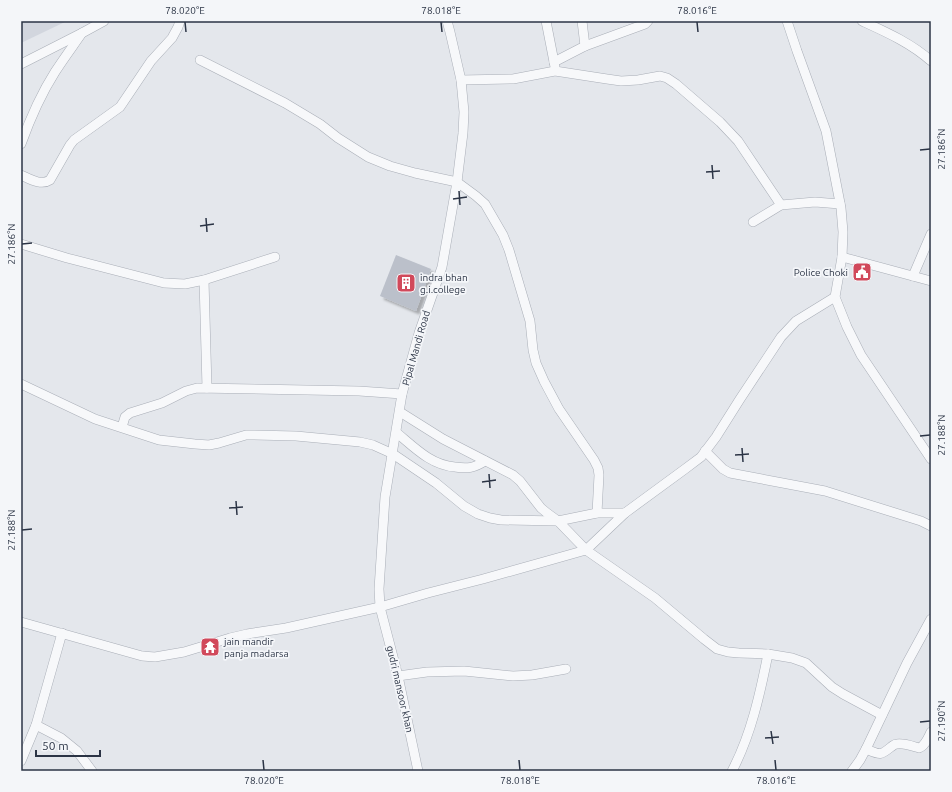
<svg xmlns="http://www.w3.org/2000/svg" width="952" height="792" font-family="Ubuntu,sans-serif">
  <defs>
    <filter id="shadow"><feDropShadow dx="3.5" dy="3.5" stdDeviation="1" flood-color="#0004"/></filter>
  </defs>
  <rect width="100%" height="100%" fill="#e4e7ec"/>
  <path fill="#d2d6de" d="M21 21H67L21 43Z"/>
  <path fill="#bbc0ca" filter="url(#shadow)" d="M396 255 431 269 416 311 380 296Z"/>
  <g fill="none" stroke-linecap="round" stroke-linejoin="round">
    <defs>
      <g id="minor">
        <path d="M546 21 555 67"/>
        <path d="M582 21 585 46"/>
        <path d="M787 21 797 51 826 131 841 208 843 232 842 257 835 297 847 327 861 355 931 459"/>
        <path d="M862 21C886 32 911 43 931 61"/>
        <path d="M200 60 285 103 320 124 338 138 368 157 390 166 415 173 457 182 476 196 485 204 503 235 509 250 530 321 533 350 536 363 544 381 559 409 594 460 598 468 599 475 597 513"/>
        <path d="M554 62 585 46 645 24 648 21"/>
        <path d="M21 64 82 33 104 21"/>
        <path d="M461 80 513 79 555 71 607 79 621 81 638 80 660 76 667 78 676 84 720 122 738 141 781 205"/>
        <path d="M21 144C30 119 41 94 55 72 64 58 73 46 82 33"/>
        <path d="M21 175C30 179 41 186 50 180L70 145 74 140 120 107 151 61 172 38 178 27 180 21"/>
        <path d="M753 222 781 205 815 202 840 204"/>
        <path d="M21 244 67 258 164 283 185 284 204 280 275 257"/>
        <path d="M842 257 931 281"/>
        <path d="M913 276 931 234"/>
        <path d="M204 280 207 388"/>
        <path d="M21 384 95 419 159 440 195 444 209 445 219 443 246 435H253L296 436 360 442 373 445 393 454 436 483 464 506 478 514 490 518 501 520 558 521 597 513H625"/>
        <path d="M400 412 443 439 513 475 520 481 541 508 547 513 558 521 586 550 655 598 704 639 717 649 728 652 739 653 768 654 792 658 806 663 832 687 843 694 882 715"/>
        <path d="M122 427 125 417 130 413 162 403 186 391 197 388 359 391 402 394"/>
        <path d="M397 433C415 448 431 465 455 467 468 469 474 468 485 461"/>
        <path d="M705 451 723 469 730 473 825 491 921 521 931 526"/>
        <path d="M21 622 142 656 155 657 184 652 230 638 247 634 286 628 380 607 428 593 483 579 586 550 625 513 685 469 701 457 716 437 740 399 781 337 796 321 835 297"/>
        <path d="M398 676 427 672 464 671 513 676 532 675 566 669"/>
        <path d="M36 725 61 738 77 751 92 771"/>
        <path d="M866 749C880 755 880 756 891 747 894 745 894 744 897 744 904 743 912 746 919 748 925 746 928 738 931 732"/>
        <path d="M21 761 36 725 62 633"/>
        <path d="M418 771 398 676 380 607 379 589 385 497 402 394 419 333 442 267 457 182 463 133 464 112 461 80 450 32 447 21"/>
        <path d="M732 771C751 735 760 694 768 654"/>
        <path d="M852 771 860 760 866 749 907 663 931 619"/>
      </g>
    </defs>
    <use href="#minor" stroke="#a9aeb7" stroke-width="10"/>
    <use href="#minor" stroke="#f7f8fa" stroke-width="9"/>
  </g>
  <path fill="none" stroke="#2b3445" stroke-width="1.5" d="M185 22 186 32M441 22 442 32M697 22 698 32M920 150 930 149M712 165 713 179M706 172 720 171M459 191 460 205M453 199 467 197M206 218 207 232M200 226 214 224M22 244 32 243M920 436 930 435M742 448 743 462M735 455 749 454M489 474 490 488M482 482 496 480M236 501 237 515M229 508 243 507M22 530 32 529M920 722 930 721M771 731 773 744M765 738 779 737M263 760 264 770M519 760 520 770M775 760 776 770"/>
  <defs>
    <symbol id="civic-square" viewBox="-11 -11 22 22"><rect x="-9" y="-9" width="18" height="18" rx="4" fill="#d1495b" stroke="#f4f6f9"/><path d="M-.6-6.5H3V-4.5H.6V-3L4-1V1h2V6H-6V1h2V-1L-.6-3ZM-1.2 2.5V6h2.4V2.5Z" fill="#fff"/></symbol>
    <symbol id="building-square" viewBox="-11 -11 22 22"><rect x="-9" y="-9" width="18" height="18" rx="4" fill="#d1495b" stroke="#f4f6f9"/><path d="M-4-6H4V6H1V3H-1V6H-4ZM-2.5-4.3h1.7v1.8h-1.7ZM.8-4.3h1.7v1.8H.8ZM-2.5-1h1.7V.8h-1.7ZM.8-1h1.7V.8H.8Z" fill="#fff"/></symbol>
    <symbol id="temple-square" viewBox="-11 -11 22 22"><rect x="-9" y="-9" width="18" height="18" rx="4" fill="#d1495b" stroke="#f4f6f9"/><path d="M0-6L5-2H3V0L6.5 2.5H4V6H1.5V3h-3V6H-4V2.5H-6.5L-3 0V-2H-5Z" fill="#fff"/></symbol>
  </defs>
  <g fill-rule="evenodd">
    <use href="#civic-square" x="851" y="261" width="22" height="22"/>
    <use href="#building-square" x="395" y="272" width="22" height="22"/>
    <use href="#temple-square" x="199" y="636" width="22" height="22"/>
  </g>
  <g text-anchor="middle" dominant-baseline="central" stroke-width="3.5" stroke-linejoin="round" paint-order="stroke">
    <g font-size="10" fill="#2b3445" stroke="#f4f6f9" text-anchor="start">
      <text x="848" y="272" text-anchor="end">Police Choki</text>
      <text x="420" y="277">indra bhan<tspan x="420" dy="12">g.i.college</tspan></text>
      <text x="224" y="641">jain mandir<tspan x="224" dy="12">panja madarsa</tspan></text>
    </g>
    <g font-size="10" fill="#2b3445" stroke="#f4f6f9">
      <text transform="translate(416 348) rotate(-74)">Pipal Mandi Road</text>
      <text transform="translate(400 689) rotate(77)">gudri mansoor khan</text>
    </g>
  </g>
  <rect width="952" height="792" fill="none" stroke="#f4f6f9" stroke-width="44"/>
  <path d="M36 750v6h64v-6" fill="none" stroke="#2b3445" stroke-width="2"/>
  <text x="42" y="750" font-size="12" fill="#2b3445" stroke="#f4f6f9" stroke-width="3" paint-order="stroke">50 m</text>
  <rect x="22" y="22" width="908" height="748" fill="none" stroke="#2b3445" stroke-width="1.5"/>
  <g font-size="10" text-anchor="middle" fill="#2b3445">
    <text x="185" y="14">78.020°E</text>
    <text x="441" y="14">78.018°E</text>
    <text x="697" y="14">78.016°E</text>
    <text transform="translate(941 149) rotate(-90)" y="4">27.186°N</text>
    <text transform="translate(11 244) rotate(-90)" y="4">27.186°N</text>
    <text transform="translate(941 435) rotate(-90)" y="4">27.188°N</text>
    <text transform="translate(11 530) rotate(-90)" y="4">27.188°N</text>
    <text transform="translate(941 721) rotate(-90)" y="4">27.190°N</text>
    <text x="264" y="784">78.020°E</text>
    <text x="520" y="784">78.018°E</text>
    <text x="776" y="784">78.016°E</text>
  </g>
</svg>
